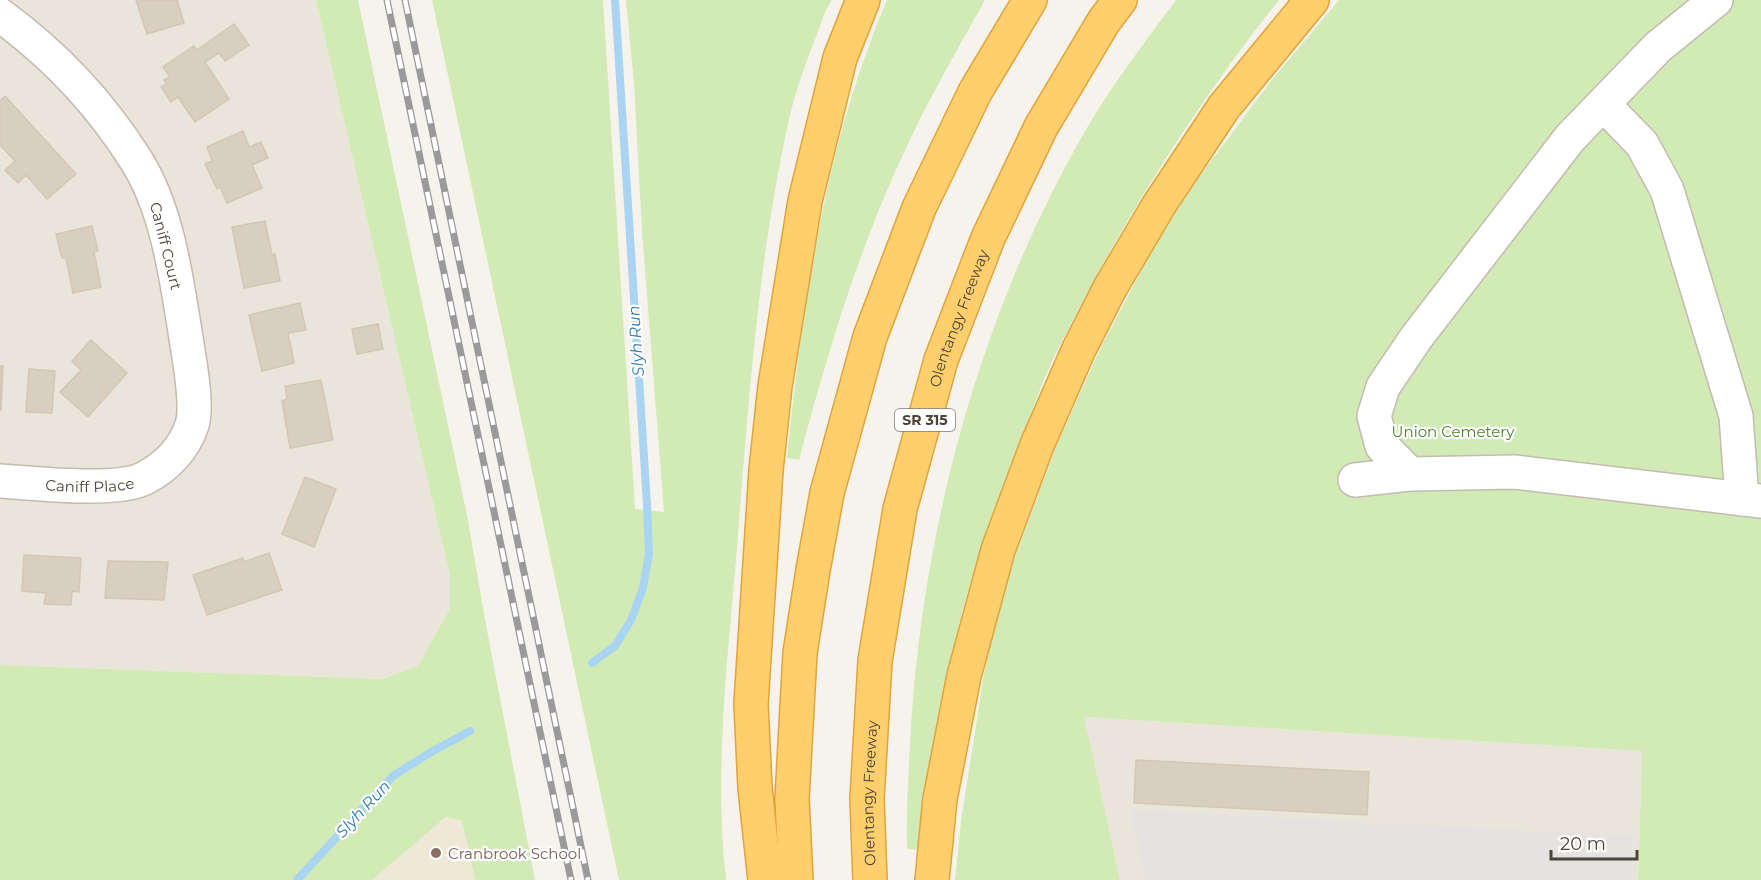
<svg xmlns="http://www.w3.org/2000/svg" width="1761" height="880" font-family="Montserrat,sans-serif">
  <rect width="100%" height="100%" fill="#f6f3ec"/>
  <g fill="#eae5da">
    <path d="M0 0H316L450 576V608L418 666 382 679 0 665Z"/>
    <path d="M1083 717 1642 751 1638 880H1120Z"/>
  </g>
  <path fill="#efe8d6" d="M446 817 462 821 475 880H372Z"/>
  <g fill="#d2eab5">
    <path d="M316 0H358L467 515 486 625 535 880H475L462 821 446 817 372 880H0V665L382 679 418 666 450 608V576Z"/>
    <path d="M432 0H603L635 509 664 512 642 231 634 83 626 0H832L825 12C813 46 798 81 790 115 757 261 748 411 736 560 727 666 714 773 726 880H619Z"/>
    <path d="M887 0H985C955 53 925 106 900 161 856 257 826 358 799 460L787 458C803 302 825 145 887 0Z"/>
    <path d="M1176 0H1279C1192 109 1118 229 1056 353 1036 395 1021 441 1005 485 990 526 974 567 963 609 942 688 933 769 920 850L907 849C906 808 909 767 911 726 924 521 982 310 1085 131 1112 85 1144 43 1176 0Z"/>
    <path d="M1339 0H1761V880H1638L1642 751 1084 717 1120 880H955L961 821 988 649 1007 578 1055 449 1102 345 1155 245 1199 177 1271 81Z"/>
  </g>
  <path fill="#e5e3e0" d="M1130 810 1633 836 1631 880H1146Z"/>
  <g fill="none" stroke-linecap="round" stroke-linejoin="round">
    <g stroke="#a9d4f2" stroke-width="8">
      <path d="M592 663 615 646 631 620 643 588 649 553 647 504 615 0"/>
      <path d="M297 880 393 776 431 752 470 731"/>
    </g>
  </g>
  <g fill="#d8cfc1" stroke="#d3c7b4" stroke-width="1.5">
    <path d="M136 0H177L184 23 147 34Z"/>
    <path d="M234 24 249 45 225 61 219 53 205 62 229 99 195 122 178 97 171 102 161 87 167 84 164 80 170 77 163 67 194 46 197 50Z"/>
    <path d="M5 96 76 174 47 199 26 175 18 183 5 170 15 161 0 145V101Z"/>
    <path d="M243 131 249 147 261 142 268 158 252 165 262 188 227 203 220 187 217 189 205 164 212 161 207 147Z"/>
    <path d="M265 221 272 255 275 254 280 281 244 288 232 227Z"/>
    <path d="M92 226 98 251 94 252 101 287 73 293 66 258H62L56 234Z"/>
    <path d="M300 303 306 330 288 333 294 363 262 371 249 315Z"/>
    <path d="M378 324 383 349 357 354 352 329Z"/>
    <path d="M91 340 127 373 88 417 60 392 81 370 72 361Z"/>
    <path d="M0 366H3L1 410H0Z"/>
    <path d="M29 369 55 371 52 413 26 412Z"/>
    <path d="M321 380 333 440 290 448 282 401 287 399 285 386Z"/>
    <path d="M305 477 336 489 314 547 282 534Z"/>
    <path d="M269 553 282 590 207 615 193 575 243 558 244 562Z"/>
    <path d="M24 555 81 558 79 592 72 591 71 605 44 604 46 593 22 591Z"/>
    <path d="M108 561 168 562 164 600 105 598Z"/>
    <path d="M1136 760 1369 772 1367 815 1134 803Z"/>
  </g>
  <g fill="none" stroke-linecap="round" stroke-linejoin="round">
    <defs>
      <g id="minor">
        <path d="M1603 104 1642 144 1667 190 1736 416 1742 499"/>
        <path d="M1410 474 1382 446 1374 416 1383 387 1416 338 1570 138 1658 47 1716 0"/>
        <path d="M1355 480 1410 474 1515 472 1761 501"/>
        <path id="s1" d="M0 481C34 483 117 493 145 478 166 467 184 449 192 425 198 405 190 365 187 344 177 284 169 212 136 160 100 103 55 55 0 15"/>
      </g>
      <g id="highway">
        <path d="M765 880 755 788 751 704 766 470 775 386 805 201 840 58 863 0"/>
        <path d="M796 880 792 799 800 653 813 570 827 493 870 337 919 208 975 92 1030 0"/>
        <path id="s2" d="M870 880 867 799 875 661 900 509 941 360 988 238 1041 127 1104 21 1120 0"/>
        <path d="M932 880 940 799 964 676 998 550 1037 445 1079 349 1110 288 1159 205 1224 107 1312 0"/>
      </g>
    </defs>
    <use href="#minor" stroke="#c2bbae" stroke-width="36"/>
    <use href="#highway" stroke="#e0a43c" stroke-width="36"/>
    <use href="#minor" stroke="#fff" stroke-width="33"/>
    <use href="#highway" stroke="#ffcf6e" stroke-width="33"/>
    <defs>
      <g id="rail">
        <path d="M387 0 571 880"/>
        <path d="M405 0 588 880"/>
      </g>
    </defs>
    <use href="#rail" stroke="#9a9a9a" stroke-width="7"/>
    <use href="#rail" stroke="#fff" stroke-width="4.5" stroke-dasharray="14" stroke-linecap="butt"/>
  </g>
  <circle fill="#8d6e63" stroke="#fff" stroke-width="2" cx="436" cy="853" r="6"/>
  <g text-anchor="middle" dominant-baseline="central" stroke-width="4.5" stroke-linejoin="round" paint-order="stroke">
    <rect fill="#fff" stroke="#817c74" stroke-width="1.5" x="895" y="409" width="60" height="22" rx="4.5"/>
    <g font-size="14" font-weight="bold" fill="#4b4439">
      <text x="925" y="420">SR 315</text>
    </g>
    <g font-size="15" fill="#4b4439" stroke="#fff">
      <text transform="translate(166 246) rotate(76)">Caniff Court</text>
      <text stroke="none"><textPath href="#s2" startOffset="573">Olentangy Freeway</textPath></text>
      <text stroke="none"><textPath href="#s1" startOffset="90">Caniff Place</textPath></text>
      <text stroke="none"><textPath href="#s2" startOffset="87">Olentangy Freeway</textPath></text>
    </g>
    <g font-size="15" fill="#4a7f2a" stroke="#fff">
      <text x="1453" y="431">Union Cemetery</text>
    </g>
    <g font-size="15" fill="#785e54" stroke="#fff" text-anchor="start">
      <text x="448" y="853">Cranbrook School</text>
    </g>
    <g font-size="16" font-style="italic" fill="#2e7ab2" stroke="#fff">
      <text transform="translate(636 341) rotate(-94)">Slyh Run</text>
      <text transform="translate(363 809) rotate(-47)">Slyh Run</text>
    </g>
  </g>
  <path d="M1551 850v9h86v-9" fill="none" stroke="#4b4439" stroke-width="3"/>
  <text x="1560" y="850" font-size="18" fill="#4b4439" stroke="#ffffff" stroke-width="4.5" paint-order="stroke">20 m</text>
</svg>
